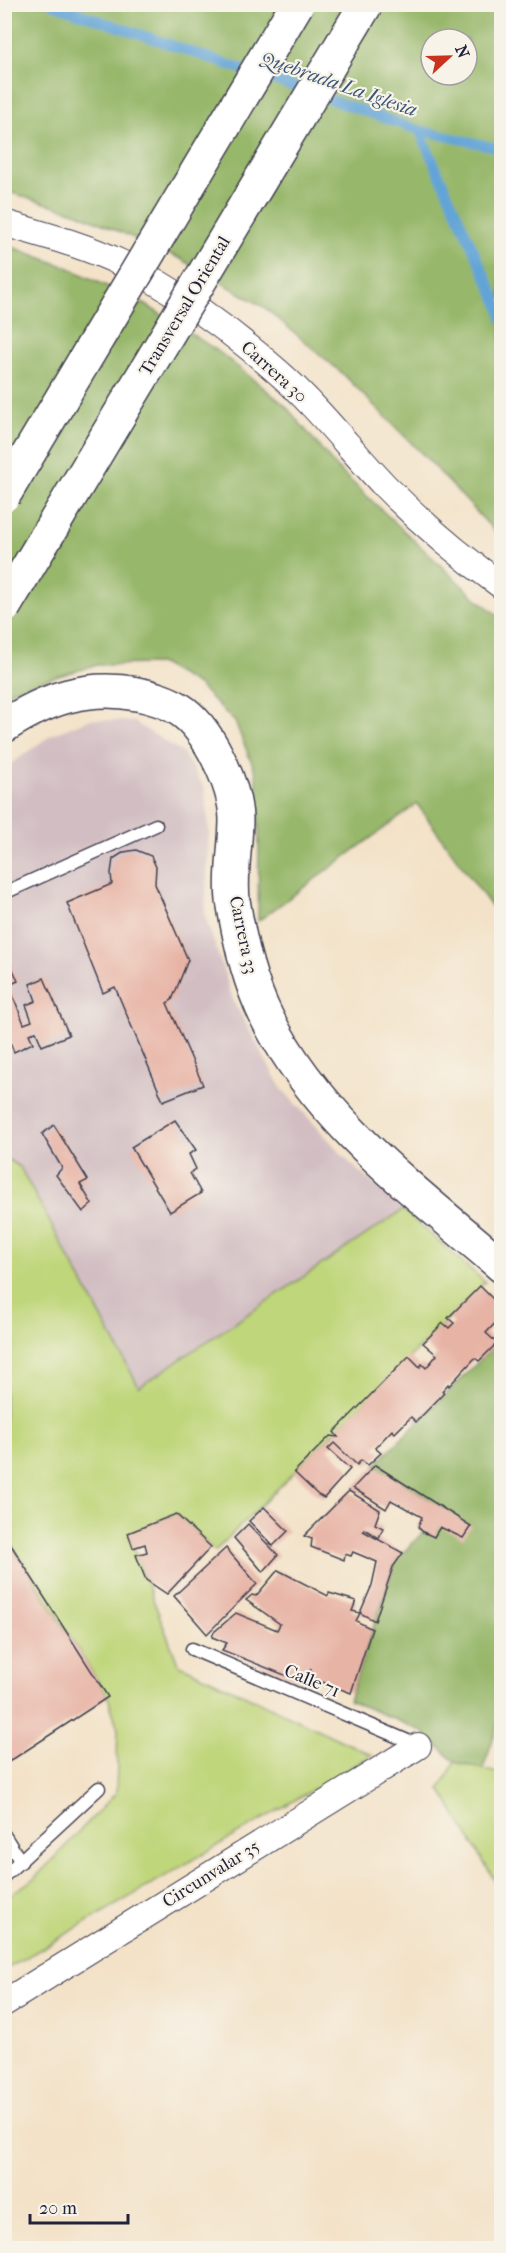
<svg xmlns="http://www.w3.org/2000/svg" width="506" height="2253" font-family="'IM FELL French Canon',serif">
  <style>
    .industrial { fill: #d2bec2 }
    .green { fill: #bfd67a; stroke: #707c5a; stroke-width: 1.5 }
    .forest { fill: #97b76a; stroke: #5c6c52; stroke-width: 1.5; fill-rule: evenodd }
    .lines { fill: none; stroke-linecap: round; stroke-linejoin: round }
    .stream { stroke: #64a4d7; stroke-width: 10 }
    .building { fill: #e7b3a5 }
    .service-casing { stroke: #413f50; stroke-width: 15 }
    .minor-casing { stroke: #413f50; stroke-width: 28 }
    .secondary-casing { stroke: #413f50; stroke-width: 36 }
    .service { stroke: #fff; stroke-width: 12 }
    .minor { stroke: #fff; stroke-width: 26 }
    .secondary { stroke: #fff; stroke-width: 33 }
    .secondary-bridge-casing { stroke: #413f50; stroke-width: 36; stroke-linecap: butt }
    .secondary-bridge { stroke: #fff; stroke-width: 33 }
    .labels { text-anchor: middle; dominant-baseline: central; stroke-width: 4.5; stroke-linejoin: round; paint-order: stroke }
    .street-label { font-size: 18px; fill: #22223b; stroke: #f7f3e8 }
    .water-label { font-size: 20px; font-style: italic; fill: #3c5679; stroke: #f7f3e8 }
  </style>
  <rect width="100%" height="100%" fill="#f7f3e8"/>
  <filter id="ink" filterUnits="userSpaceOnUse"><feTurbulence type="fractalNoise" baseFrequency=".0167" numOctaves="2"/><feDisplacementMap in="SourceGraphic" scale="12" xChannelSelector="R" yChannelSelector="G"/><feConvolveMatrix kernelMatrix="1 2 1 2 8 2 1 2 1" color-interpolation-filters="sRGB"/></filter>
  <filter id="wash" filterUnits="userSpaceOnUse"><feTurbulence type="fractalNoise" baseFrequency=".008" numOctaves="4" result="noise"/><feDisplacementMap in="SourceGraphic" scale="24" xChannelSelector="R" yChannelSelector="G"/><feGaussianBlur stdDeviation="1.35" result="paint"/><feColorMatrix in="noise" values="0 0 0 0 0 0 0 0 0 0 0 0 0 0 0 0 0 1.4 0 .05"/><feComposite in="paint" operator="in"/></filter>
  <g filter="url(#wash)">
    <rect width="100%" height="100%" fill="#f3e2c8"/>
    <polygon class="industrial" points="91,719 134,722 183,753 205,789 209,832 205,916 234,1002 281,1088 350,1163 403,1210 139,1387 20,1167 5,1157 4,769 51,735"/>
    <g class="green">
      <polygon points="4,1157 20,1167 139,1387 403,1210 485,1282 215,1551 176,1514 128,1534 178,1664 372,1755 5,1970 5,1898 35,1878 116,1793 118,1729 108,1697 5,1534"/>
      <polygon points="455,1762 501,1774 501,1891 440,1789"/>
    </g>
    <g class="forest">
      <path d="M4,5h497v533l-69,-74 -89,-90 -79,-67 -83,-48 -103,-46 -73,-22zM431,39h36v36h-36z"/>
      <polygon points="4,244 69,268 146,305 218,351 285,405 337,468 470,593 501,618 501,920 417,804 258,921 259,833 256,773 235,722 198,685 161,664 97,665 14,689 5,697"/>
      <polygon points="501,1339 502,1712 483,1769 455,1762 422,1731 349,1700 396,1560 445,1510 375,1465"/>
    </g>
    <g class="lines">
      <g class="stream">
        <polyline points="52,4 419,130 502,149"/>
        <polyline points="419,130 499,306 502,319"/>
      </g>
    </g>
    <g id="blocks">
      <g class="building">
        <polygon points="136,850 151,856 156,867 155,884 188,960 172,1000 167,1003 203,1085 163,1101 115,987 103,993 67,903 112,884 111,873 113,859 124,852"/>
        <polygon points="8,958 18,981 9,985 24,1024 32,1021 26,1005 36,1001 30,984 44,978 69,1035 42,1046 36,1032 29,1034 33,1043 14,1052 4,1027 4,960"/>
        <polygon points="175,1120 196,1150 189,1154 196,1169 190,1173 201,1193 170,1212 131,1147"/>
        <polygon points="54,1125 88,1180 80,1184 92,1204 83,1212 56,1175 62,1168 42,1134"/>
        <polygon points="480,1286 501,1307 501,1317 486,1333 497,1343 479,1361 475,1358 449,1386 448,1384 442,1391 444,1393 416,1422 411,1417 395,1433 392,1430 375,1448 381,1453 368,1465 361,1460 357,1465 334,1443 328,1449 350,1469 324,1498 318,1495 294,1472 330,1436 338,1437 334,1432 409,1356 420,1367 422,1364 426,1368 437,1355 423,1343 443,1323 449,1328 454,1323 448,1318"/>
        <polygon points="375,1465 471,1526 463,1538 440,1527 434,1537 423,1532 418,1527 422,1517 391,1500 386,1509 353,1488"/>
        <polygon points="349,1491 380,1510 375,1524 383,1528 379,1538 364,1529 363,1531 403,1553 393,1567 375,1621 360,1613 372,1585 377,1562 353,1552 351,1556 345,1554 344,1560 311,1547 312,1539 304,1536"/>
        <polygon points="264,1507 288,1531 273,1546 249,1521"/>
        <polygon points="176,1514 211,1547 167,1594 146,1580 136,1555 147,1552 145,1544 133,1548 128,1533"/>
        <polygon points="248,1524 278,1555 263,1572 234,1538"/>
        <polygon points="4,1534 108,1697 4,1765"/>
        <polygon points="226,1548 257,1584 207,1634 174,1596"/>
        <polygon points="278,1570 328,1596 329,1593 356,1601 352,1611 360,1613 356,1621 372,1629 351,1693 309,1677 311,1669 305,1683 222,1650 227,1643 212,1637 214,1632 236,1613 277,1630 280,1624 246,1600 252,1595 256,1596"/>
      </g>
    </g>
  </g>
  <g filter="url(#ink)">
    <use href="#blocks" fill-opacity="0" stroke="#413f50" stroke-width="1.5"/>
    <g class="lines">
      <defs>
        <g id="service">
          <polyline points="4,893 156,825"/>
          <polyline points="192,1649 417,1745"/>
          <polyline points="4,1835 21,1862"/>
          <polyline points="4,1876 99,1788"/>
        </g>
        <g id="minor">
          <path d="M4,223c40,12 80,22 117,40 52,25 114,71 157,109 39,34 71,76 106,113 36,37 76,71 118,101"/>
          <polyline points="4,2003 418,1746"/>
        </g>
        <path id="secondary" d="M4,726c42,-27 83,-42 133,-32 13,2 31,8 42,15 29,18 56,76 57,110 0,26 -6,55 -3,81 6,39 16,82 34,118 53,104 148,173 235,248"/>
      </defs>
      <use href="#service" class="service-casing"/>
      <use href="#minor" class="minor-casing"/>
      <use href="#secondary" class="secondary-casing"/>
      <use href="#service" class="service"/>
      <use href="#minor" class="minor"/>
      <use href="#secondary" class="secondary"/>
      <defs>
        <g id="secondary-bridge">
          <polyline points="4,495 297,4"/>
          <polyline points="4,607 366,4"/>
        </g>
      </defs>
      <use href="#secondary-bridge" class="secondary-bridge-casing"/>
      <use href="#secondary-bridge" class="secondary-bridge"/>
    </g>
  </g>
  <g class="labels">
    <g class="street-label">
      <text transform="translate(185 306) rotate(-59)">Transversal Oriental</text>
      <text transform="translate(274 372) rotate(42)">Carrera 30</text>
      <text transform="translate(243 935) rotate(78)">Carrera 33</text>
      <text transform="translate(312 1681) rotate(23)">Calle 71</text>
      <text transform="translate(211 1874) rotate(-32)">Circunvalar 35</text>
    </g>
    <g class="water-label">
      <text transform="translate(339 84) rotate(19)">Quebrada La Iglesia</text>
    </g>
  </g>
  <rect width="506" height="2253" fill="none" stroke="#f7f3e8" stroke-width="24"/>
  <g transform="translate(449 57) rotate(68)"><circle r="28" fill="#f7f3e8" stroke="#a29fa3" stroke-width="1.5"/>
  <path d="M0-4.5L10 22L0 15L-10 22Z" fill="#c8321e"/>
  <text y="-9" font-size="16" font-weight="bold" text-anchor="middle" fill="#22223b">N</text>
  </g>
  <path d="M30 2214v9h98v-9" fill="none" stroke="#22223b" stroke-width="3"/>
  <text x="39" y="2214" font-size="18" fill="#22223b" stroke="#f7f3e8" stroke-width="4.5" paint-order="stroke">20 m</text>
</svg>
